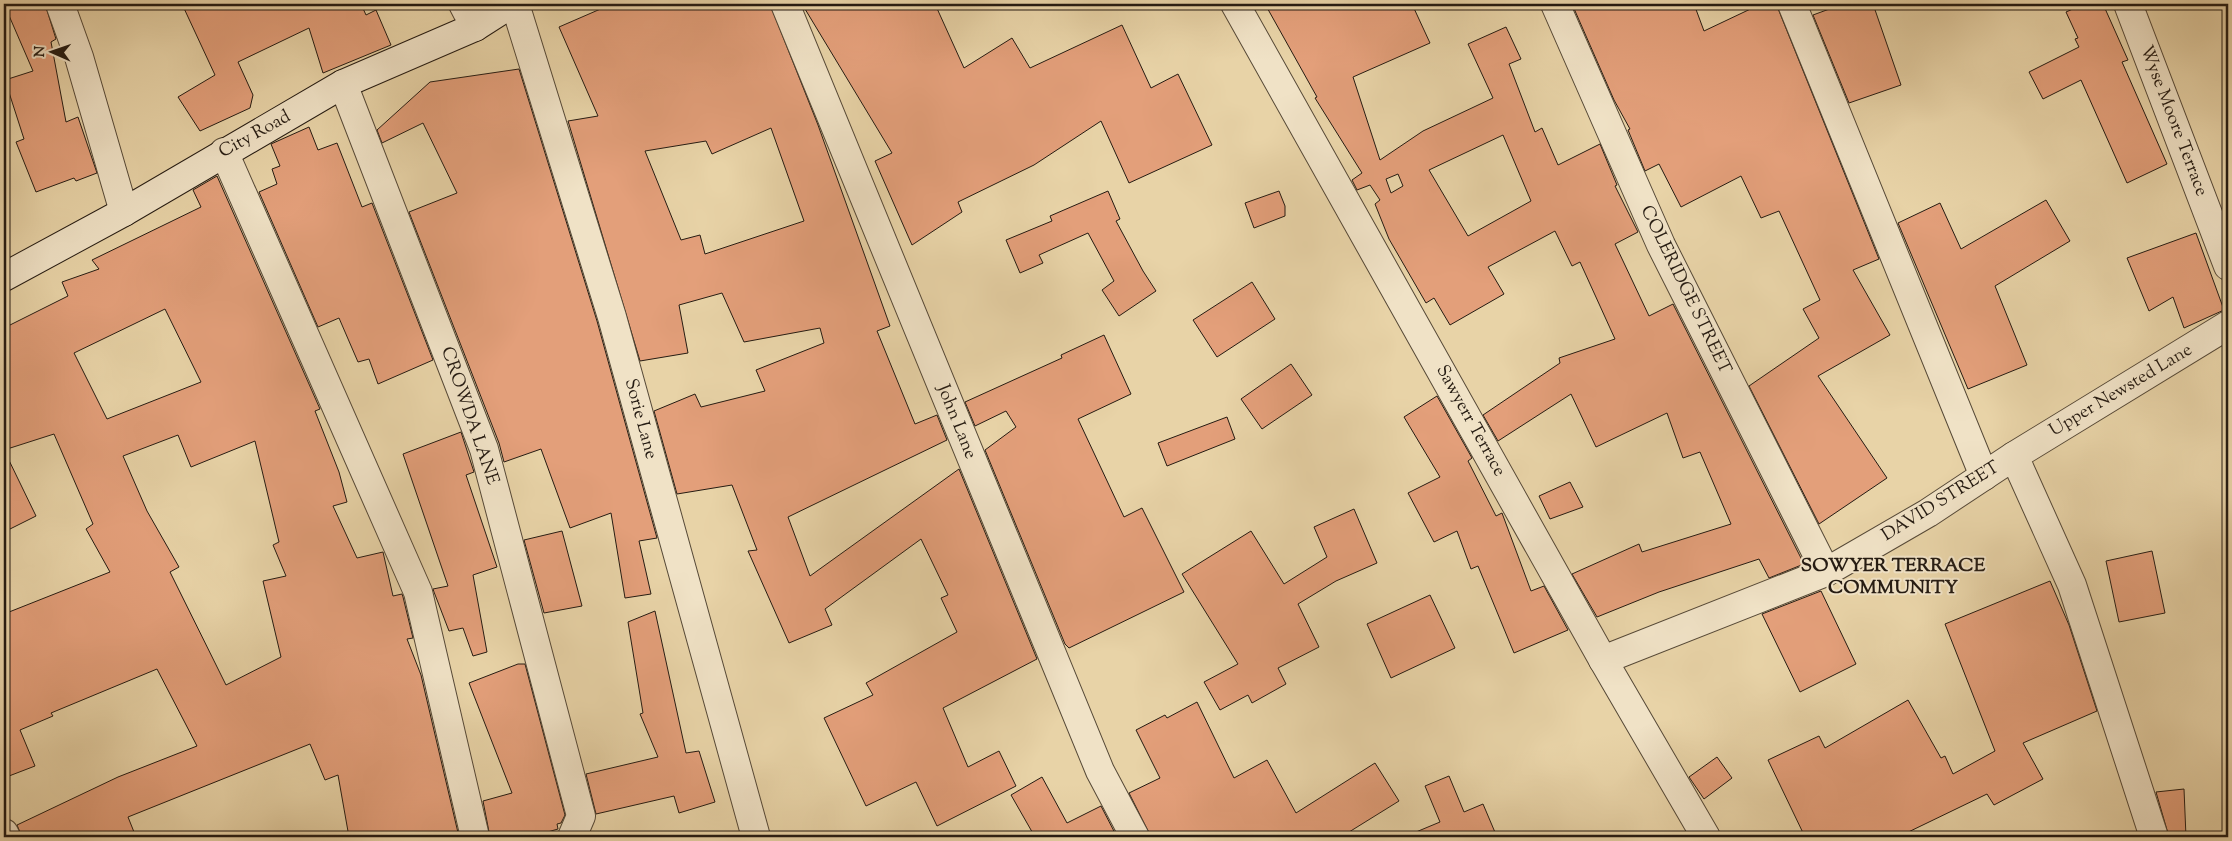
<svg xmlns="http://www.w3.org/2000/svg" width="2232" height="841" font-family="'Sorts Mill Goudy',serif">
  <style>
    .building { fill: #e39f7a; stroke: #251b12; fill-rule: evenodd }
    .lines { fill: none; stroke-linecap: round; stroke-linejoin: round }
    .minor-casing { stroke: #564937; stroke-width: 30 }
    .secondary-casing { stroke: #251b12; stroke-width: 30 }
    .minor { stroke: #f0e2c6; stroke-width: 28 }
    .secondary { stroke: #f0e2c6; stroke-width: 28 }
    .labels { text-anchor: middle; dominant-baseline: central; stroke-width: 4; stroke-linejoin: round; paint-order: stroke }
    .street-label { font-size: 18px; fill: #251b12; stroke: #f0e2c6 }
    .neighbourhood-label { font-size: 19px; font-weight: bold; fill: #251b12; stroke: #f0e2c6 }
  </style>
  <rect width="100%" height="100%" fill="#e8d3a7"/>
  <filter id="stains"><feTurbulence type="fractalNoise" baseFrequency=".004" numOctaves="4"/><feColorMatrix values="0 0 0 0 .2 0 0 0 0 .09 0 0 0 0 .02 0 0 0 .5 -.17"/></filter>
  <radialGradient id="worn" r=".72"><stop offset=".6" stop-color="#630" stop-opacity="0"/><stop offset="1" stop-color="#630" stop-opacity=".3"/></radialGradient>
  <g class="building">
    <polygon points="4,4 45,4 56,39 51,42 66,122 78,117 97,173 76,181 74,178 36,192 16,142 24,139 5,80 33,71"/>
    <polygon points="182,4 361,4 366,15 376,10 391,45 323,73 309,28 238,62 253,95 250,108 200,131 178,97 215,75"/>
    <path d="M612,4h158l48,121 72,201 -13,5 38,93 22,-9 10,25 -159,77 22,59 149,-107 78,190 -94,49 25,59 31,-16 17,35 -79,40 -21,-44 -50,24 -42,-88 49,-23 -7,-12 91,-51 -16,-34 7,-3 -27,-56 -96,70 7,16 -43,18 -41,-92 9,-1 -25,-65 -55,9 -23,-83 41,-17 6,13 64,-16 -9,-21 68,-27 -4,-15 -76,14 -22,-49 -43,12 9,48 -48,8 -72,-240 30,-5 -39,-89zM771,128l33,93 -99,33 -5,-19 -19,5 -36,-89 61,-10 6,13z"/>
    <polygon points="802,4 935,4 964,68 1012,38 1030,68 1122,25 1151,88 1178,74 1212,145 1129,183 1101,121 1034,165 958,202 962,212 912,245 875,161 892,153"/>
    <path d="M1265,4h147l18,39 -77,34 27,83 43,-29 70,-33 -25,-54 38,-17 15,32 -12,5 26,68 7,-4 16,37 42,-21 17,41 -2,1 23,46 -23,12 34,72 24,-12 131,260 -35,14 -10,-19 -100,33 -62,25 -25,-43 67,-30 3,8 89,-28 -31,-72 -17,6 -16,-45 -71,34 -25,-53 -73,47 -15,-26 77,-52 -1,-5 56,-19 -35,-77 -8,4 -17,-35 -67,36 16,27 -54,31 -16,-27 -8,5 -37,-64 -14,-35 5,-4 -10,-15 -13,5 -5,-10 10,-7 -47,-75 2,-1zM1503,135l28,66 -63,35 -39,-66zM1398,174l5,12 -12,7 -5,-14z"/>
    <polygon points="1572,4 1694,4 1704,31 1761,4 1776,4 1777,6 1879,259 1853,270 1890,335 1818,376 1887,478 1819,524 1749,386 1819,338 1803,309 1820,300 1779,211 1761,218 1741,176 1681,207 1659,164 1645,171 1628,130 1630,129 1614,100"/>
    <polygon points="1843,4 1873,4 1901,85 1849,103 1813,15"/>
    <polygon points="2084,4 2103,4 2128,60 2122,62 2167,164 2127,183 2081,80 2043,99 2029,72 2079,47 2075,39 2078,38 2066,12"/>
    <polygon points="519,69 597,321 657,538 639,541 651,594 625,598 611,513 570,528 541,449 504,462 499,443 409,212 457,193 423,123 382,143 377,130 430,82"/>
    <polygon points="309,127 318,150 337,143 362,207 372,203 433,360 378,384 369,359 358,362 339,318 318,327 259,192 277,184 272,169 280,166 271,144"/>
    <path d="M217,176l103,233 -5,2 24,61 8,30 -14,4 24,52 26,-6 10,44 9,-2 1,3 10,41 -6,1 14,36 38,162h-110l-11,-62 -13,5 -15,-36 -182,73 8,20h-114l-5,-12 101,-48 79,-31 -40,-77 -106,44 2,3 -33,14 15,36 -26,10 -5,-13v-149l106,-42 -24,-43 7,-5 -39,-90 -50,16 32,66 -32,16v-204l64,-32 -6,-14 37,-13 -7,-9 109,-53 -8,-17zM165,309l36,73 -94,37 -33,-66zM178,435l13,32 64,-26 24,101 -6,3 13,31 -23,5 18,76 -55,28 -56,-113 9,-5 -32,-56 -24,-55z"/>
    <polygon points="1108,191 1120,219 1116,221 1143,271 1156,291 1119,316 1102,290 1114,281 1088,233 1039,255 1043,263 1020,273 1006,240 1052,221 1050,216"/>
    <polygon points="1279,191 1285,206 1285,216 1254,228 1245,203"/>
    <polygon points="2046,200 2070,241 1995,286 2027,365 1968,389 1898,223 1940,203 1961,249"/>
    <polygon points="2196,233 2224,310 2184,328 2173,297 2149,311 2127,258"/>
    <polygon points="1252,282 1275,319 1217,357 1193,320"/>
    <polygon points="1104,335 1131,394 1078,419 1124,517 1142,508 1184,592 1069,648 1065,644 985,450 1016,427 1006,411 975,426 965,402 1062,358 1061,355"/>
    <polygon points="1291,364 1312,395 1262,429 1241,399"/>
    <polygon points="1437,396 1472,458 1468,461 1496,516 1502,513 1531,591 1544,586 1568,630 1514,653 1478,566 1471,569 1457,531 1434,542 1408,493 1440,477 1404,417"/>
    <polygon points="1227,417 1235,439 1167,466 1158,443"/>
    <polygon points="461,432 474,472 466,475 497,567 473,575 487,652 473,656 463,628 449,631 434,592 433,589 448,586 403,454"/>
    <polygon points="1570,482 1583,507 1550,519 1539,496"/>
    <polygon points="1354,509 1377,563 1336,581 1298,604 1319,647 1278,668 1286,684 1252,703 1248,695 1220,710 1204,682 1238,664 1182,574 1251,531 1284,584 1327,557 1314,527"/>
    <polygon points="562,531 582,606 544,613 524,540"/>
    <polygon points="2152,551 2165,613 2119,622 2106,561"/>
    <polygon points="2050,581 2069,625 2097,711 2023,743 2043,779 1994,805 1987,794 1898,837 1805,837 1768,760 1819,736 1825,748 1908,700 1941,758 1945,756 1953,774 1995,751 1945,624"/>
    <polygon points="1821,591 1856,664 1800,692 1762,614"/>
    <polygon points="1430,595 1455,648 1391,678 1367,624"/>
    <polygon points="655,611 686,753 699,751 715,802 679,813 674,796 596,814 586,774 658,757 640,714 643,713 628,622"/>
    <polygon points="518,664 525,664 565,815 561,823 557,824 558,829 530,837 490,837 483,801 512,793 469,683"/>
    <polygon points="1197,702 1234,778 1267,760 1296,813 1375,763 1399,801 1341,837 1151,837 1129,793 1160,778 1136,730 1165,715 1167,718"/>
    <polygon points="1717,757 1732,778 1704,799 1689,777"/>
    <polygon points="1449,776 1464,812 1483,804 1497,837 1404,837 1440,822 1425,786"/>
    <polygon points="1042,777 1067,823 1101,806 1117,837 1035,837 1011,795"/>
    <polygon points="2184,789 2186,837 2169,837 2156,792"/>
  </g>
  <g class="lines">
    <defs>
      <g id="minor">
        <polyline points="60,4 79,57 124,212"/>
        <polyline points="463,4 475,27"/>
        <polyline points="515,4 612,317 756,837"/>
        <polyline points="785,4 1100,771 1135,837"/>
        <polyline points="1235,4 1603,660 1706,837"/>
        <polyline points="1555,4 1661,245 1826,572"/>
        <polyline points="1792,4 1984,476"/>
        <polyline points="2128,4 2228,266"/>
        <polyline points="343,84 484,449 581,816 572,837"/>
        <polyline points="224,152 418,592 475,837"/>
        <polyline points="2014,456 2228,325"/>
        <polyline points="1603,660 1826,572 1928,513 2014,456 2072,585 2154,837"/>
        <polyline points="4,833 6,837"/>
      </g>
      <polyline id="secondary" points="4,277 124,212 343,84 475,27 511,4"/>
    </defs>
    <use href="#minor" class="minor-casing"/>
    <use href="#secondary" class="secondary-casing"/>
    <use href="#minor" class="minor"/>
    <use href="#secondary" class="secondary"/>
  </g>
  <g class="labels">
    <g class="street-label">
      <text transform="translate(2173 121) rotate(69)">Wyse Moore Terrace</text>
      <text transform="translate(255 135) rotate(-29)">City Road</text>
      <text transform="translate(1685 290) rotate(64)">COLERIDGE STREET</text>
      <text transform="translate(2121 391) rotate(-31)">Upper Newsted Lane</text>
      <text transform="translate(469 416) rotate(71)">CROWDA LANE</text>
      <text transform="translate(640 419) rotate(75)">Sorie Lane</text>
      <text transform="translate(1470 421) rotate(61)">Sawyerr Terrace</text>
      <text transform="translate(956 422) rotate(68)">John Lane</text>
      <text transform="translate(1941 502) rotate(-32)">DAVID STREET</text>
    </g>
    <g class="neighbourhood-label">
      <text x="1893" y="566">SOWYER TERRACE<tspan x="1893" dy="22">COMMUNITY</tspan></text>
    </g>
  </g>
  <rect width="2232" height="841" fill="none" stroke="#e8d3a7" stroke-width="20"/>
  <rect x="5" y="5" width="2222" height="831" fill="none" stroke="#251b12" stroke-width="2.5"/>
  <rect x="10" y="10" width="2212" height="821" fill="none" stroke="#251b12"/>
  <g transform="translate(52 52) rotate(272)" stroke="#f0e2c6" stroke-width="4" paint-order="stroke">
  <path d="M0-4L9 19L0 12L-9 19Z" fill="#251b12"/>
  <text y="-8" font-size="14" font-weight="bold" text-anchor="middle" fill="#251b12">N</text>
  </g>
  <rect width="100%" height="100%" filter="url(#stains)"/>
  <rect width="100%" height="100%" fill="url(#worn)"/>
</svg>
